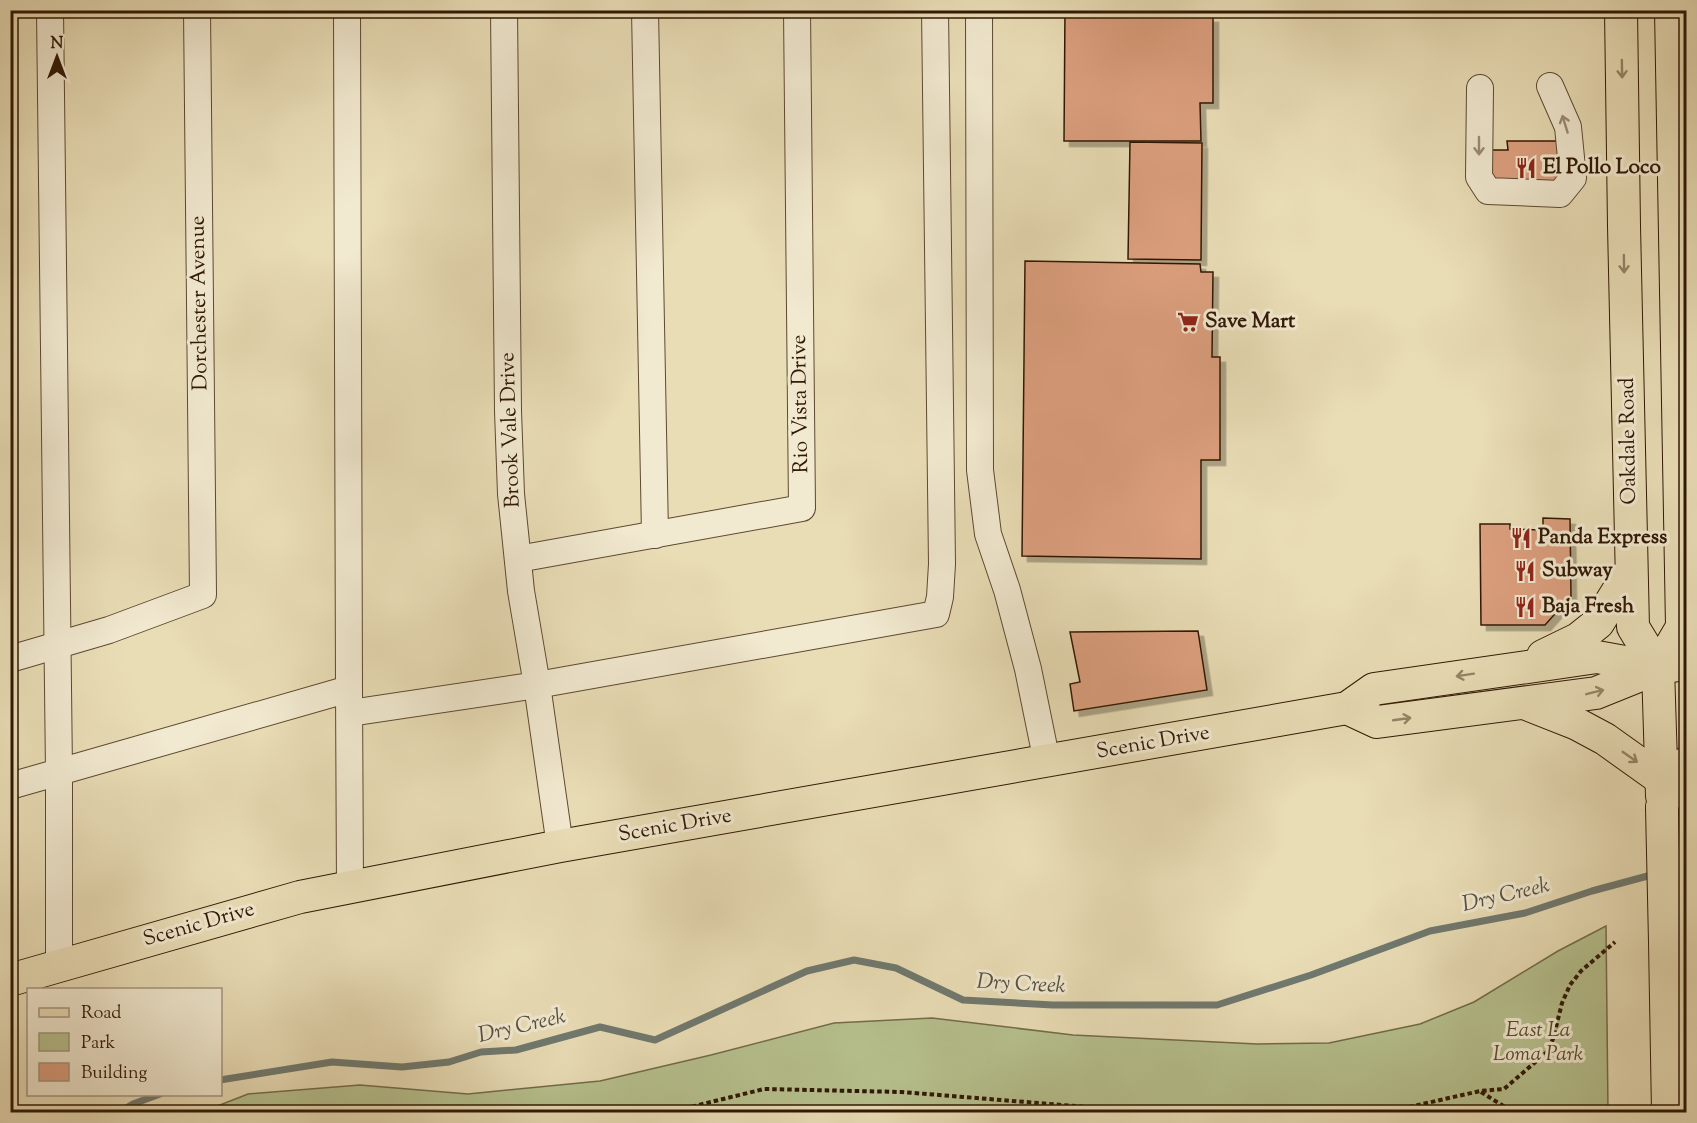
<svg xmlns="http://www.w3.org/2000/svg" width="1697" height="1123" font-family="'Sorts Mill Goudy',serif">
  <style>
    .green { fill: #b6c18e; stroke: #736c49; stroke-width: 1.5 }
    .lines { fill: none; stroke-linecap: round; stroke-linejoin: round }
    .stream { stroke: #70796f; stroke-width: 7 }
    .building { fill: #dc9f7e; stroke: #301804; stroke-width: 1.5; filter: url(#shadow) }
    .minor-casing { stroke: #5e4930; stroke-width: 28 }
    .major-casing { stroke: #301804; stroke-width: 34 }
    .path { stroke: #301804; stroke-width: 4; stroke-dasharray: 4.5 3; stroke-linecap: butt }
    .minor { stroke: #f1e9d0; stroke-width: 26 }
    .major { stroke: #e9ddb6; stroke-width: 32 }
    .major-bridge-casing { stroke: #301804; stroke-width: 34; stroke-linecap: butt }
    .major-bridge { stroke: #e9ddb6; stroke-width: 32 }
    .oneway { stroke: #968466 }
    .oneway2 { stroke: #9a8b74 }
    .labels { text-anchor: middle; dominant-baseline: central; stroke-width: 6; stroke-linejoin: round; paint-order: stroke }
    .poi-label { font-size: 21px; font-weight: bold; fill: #301804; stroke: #f1e9d0; text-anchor: start }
    .street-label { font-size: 21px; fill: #301804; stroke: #f1e9d0 }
    .park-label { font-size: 21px; font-style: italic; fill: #584b2d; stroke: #f1e9d0 }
    .water-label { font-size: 22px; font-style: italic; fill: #555143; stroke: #f1e9d0 }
  </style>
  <defs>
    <filter id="shadow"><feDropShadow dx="5.5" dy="5.5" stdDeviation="0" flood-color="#0004"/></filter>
  </defs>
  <rect width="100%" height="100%" fill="#e9ddb6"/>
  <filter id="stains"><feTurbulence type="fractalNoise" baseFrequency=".00333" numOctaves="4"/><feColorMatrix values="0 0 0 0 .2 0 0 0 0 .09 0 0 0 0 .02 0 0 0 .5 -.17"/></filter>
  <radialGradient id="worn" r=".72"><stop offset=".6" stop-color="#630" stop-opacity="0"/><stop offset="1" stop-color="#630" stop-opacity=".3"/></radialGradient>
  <polygon class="green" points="1606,926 1608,1112 202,1112 248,1094 360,1085 468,1094 600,1081 711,1055 834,1023 932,1018 1073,1035 1257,1044 1329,1043 1420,1024 1474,1002 1558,951"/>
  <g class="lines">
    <g class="stream">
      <polyline points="1672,870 1686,866"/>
      <polyline points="220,1080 332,1062 402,1067 449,1062 481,1052 516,1050 600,1027 655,1040 807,971 854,960 896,968 963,1000 1053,1005 1217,1005 1311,975 1430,931 1525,913 1592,891 1655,874"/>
      <polyline points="120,1112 133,1104 160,1094"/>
    </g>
  </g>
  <g class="building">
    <polygon points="1065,10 1204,10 1203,17 1213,17 1213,103 1200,103 1201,141 1064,141"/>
    <polygon points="1507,141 1562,141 1561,186 1491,185 1490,150 1508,150"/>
    <polygon points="1130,142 1202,143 1201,260 1128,259"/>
    <polygon points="1025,261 1200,264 1201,272 1213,272 1212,357 1220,357 1220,460 1201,460 1201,559 1022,556"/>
    <polygon points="1543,518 1570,519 1571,596 1545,625 1481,625 1480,524 1510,524 1510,529 1543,530"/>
    <polygon points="1198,631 1207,690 1074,711 1070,684 1080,682 1070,632"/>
  </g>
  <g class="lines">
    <defs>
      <g id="minor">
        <polyline points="347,10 349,689"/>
        <polyline points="504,10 508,411 511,494 521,591 537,685 560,846"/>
        <polyline points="645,10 655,535"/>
        <polyline points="979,10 980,470 988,534 1007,590 1028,669 1047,762"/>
        <polyline points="1480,88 1479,177 1488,191 1560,194 1573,178 1568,127 1550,86"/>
        <polyline points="518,559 802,508 797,10"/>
        <polyline points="10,659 109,630 203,595 197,10"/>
        <polyline points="350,713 537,685 936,614 940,597 942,564 935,10"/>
        <polyline points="10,786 59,772 50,10"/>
        <polyline points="59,965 59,772 349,689 350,887"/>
      </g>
      <g id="major">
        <polyline points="1621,10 1624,226 1633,627 1658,668"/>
        <polyline points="1543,656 1578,639 1598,623 1631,570"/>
        <polyline points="1658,668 1682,627 1671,10"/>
        <polyline points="1658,668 1662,796"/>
        <polyline points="1524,703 1577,724 1605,739 1661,779"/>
        <polyline points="1347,708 1377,722 1596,693 1658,668 1686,664"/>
        <polyline points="1662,807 1686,763"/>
        <polyline points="1665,942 1668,1112"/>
        <polyline points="10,980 300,897 560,846 1347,708 1374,689 1597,657 1658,668"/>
      </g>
    </defs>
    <use href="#minor" class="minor-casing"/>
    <use href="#major" class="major-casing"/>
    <g class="path">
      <polyline points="1481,1092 1513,1112"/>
      <polyline points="670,1112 764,1089 902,1092 1149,1112"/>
      <polyline points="1387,1112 1480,1091 1504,1089 1547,1052 1553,1039 1562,1003 1570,985 1581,971 1615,942"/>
    </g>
    <use href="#minor" class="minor"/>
    <use href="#major" class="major"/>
    <defs>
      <polyline id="major-bridge" points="1662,808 1665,942"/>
    </defs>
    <use href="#major-bridge" class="major-bridge-casing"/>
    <use href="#major-bridge" class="major-bridge"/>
  </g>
  <defs><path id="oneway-shaft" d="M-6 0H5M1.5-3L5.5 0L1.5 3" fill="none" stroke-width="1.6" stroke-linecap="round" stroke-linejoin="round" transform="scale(1.5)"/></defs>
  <g class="oneway">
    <use href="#oneway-shaft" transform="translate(1622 69) rotate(89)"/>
    <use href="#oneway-shaft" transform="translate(1624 264) rotate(89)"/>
    <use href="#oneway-shaft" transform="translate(1465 675) rotate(171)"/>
    <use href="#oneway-shaft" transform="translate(1595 692) rotate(-14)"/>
    <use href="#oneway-shaft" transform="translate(1402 719) rotate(-8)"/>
    <use href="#oneway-shaft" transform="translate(1630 757) rotate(35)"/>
  </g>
  <g class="oneway2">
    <use href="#oneway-shaft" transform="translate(1565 124) rotate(-107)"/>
    <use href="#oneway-shaft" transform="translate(1479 146) rotate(90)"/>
  </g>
  <defs>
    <symbol id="restaurant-bare" viewBox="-9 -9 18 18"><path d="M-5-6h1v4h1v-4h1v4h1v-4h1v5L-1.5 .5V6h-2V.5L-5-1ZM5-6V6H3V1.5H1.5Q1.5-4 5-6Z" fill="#8f2418" stroke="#f1e9d0" stroke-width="2.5" paint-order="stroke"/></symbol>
    <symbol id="supermarket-bare" viewBox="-9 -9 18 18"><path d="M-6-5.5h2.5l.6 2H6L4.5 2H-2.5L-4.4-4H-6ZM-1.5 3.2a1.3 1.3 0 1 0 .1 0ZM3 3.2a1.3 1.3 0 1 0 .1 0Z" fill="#8f2418" stroke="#f1e9d0" stroke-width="2.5" paint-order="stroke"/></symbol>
  </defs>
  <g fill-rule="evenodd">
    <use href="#restaurant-bare" x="1511" y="153" width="30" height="30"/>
    <use href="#supermarket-bare" x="1173" y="307" width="30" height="30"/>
    <use href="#restaurant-bare" x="1506" y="523" width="30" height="30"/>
    <use href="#restaurant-bare" x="1510" y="556" width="30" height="30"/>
    <use href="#restaurant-bare" x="1510" y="592" width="30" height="30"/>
  </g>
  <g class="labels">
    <g class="poi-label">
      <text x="1543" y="168">El Pollo Loco</text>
      <text x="1205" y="322">Save Mart</text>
      <text x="1538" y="538">Panda Express</text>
      <text x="1542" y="571">Subway</text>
      <text x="1542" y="607">Baja Fresh</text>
    </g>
    <g class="street-label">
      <text transform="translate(200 303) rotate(-91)">Dorchester Avenue</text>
      <text transform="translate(801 404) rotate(-91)">Rio Vista Drive</text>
      <text transform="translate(511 430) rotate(-92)">Brook Vale Drive</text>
      <text transform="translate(1629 441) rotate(-91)">Oakdale Road</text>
      <text transform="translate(1153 743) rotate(-10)">Scenic Drive</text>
      <text transform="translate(675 826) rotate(-10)">Scenic Drive</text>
      <text transform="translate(199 925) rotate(-16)">Scenic Drive</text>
    </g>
    <g class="park-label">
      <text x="1538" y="1031">East La<tspan x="1538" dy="24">Loma Park</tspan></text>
    </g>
    <g class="water-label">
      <text transform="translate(1506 896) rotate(-13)">Dry Creek</text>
      <text transform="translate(1021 985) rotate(3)">Dry Creek</text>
      <text transform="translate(522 1027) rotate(-13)">Dry Creek</text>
    </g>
  </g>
  <rect width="1697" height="1123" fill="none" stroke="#e9ddb6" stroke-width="36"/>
  <rect x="12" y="12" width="1673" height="1099" fill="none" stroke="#301804" stroke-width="3"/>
  <rect x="18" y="18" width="1661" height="1087" fill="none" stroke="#301804" stroke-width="1.5"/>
  <rect x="27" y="988" width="195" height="108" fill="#f1e9d0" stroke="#a4957e" stroke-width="1.5"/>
  <rect x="39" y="1008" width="30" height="9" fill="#e9ddb6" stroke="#a4957e" stroke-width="1.5"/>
  <text x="81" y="1018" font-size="18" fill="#301804">Road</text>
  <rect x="39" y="1033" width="30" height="18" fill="#b6c18e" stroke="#a4957e" stroke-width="1.5"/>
  <text x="81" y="1048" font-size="18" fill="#301804">Park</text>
  <rect x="39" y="1063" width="30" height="18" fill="#dc9f7e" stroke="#a4957e" stroke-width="1.5"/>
  <text x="81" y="1078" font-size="18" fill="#301804">Building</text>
  <g transform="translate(57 57)" stroke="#f1e9d0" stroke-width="4.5" paint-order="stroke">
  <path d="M0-4.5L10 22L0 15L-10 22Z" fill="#301804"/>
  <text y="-9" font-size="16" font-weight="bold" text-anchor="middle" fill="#301804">N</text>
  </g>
  <rect width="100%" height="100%" filter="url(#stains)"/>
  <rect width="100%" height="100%" fill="url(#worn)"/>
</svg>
